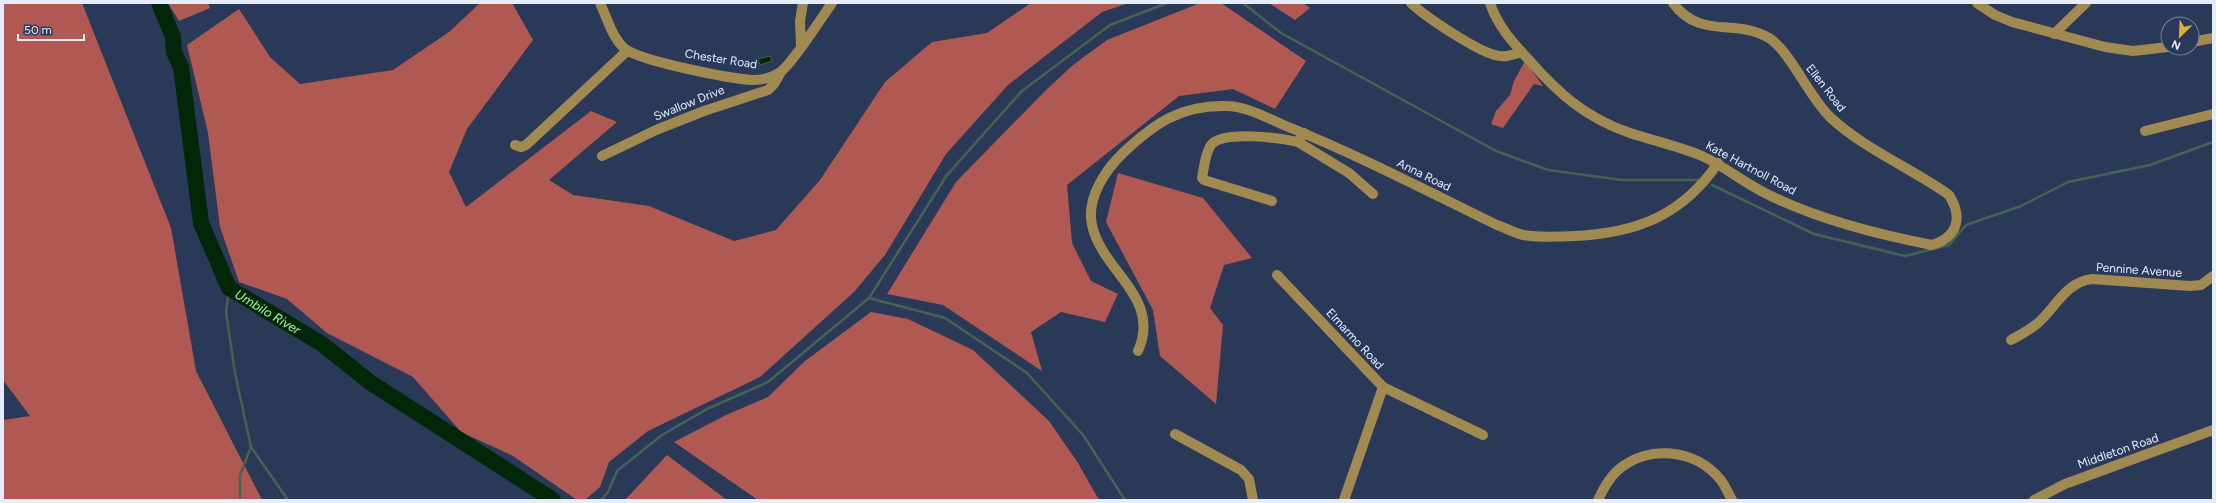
<svg xmlns="http://www.w3.org/2000/svg" width="2216" height="503" font-family="Figtree,sans-serif">
  <style>
    .forest { fill: #b05852 }
    .water { fill: #022708; stroke: #466252 }
    .lines { fill: none; stroke-linecap: round; stroke-linejoin: round }
    .stream { stroke: #466252; stroke-width: 2.5 }
    .river { stroke: #022708; stroke-width: 16 }
    .minor { stroke: #a18952; stroke-width: 10 }
    .labels { text-anchor: middle; dominant-baseline: central; stroke-width: 4; stroke-linejoin: round; paint-order: stroke }
    .street-label { font-size: 12px; fill: #e5edfd; stroke: #2b3959 }
    .water-label { font-size: 13px; font-style: italic; fill: #9ffba6; stroke: #2b3959 }
  </style>
  <rect width="100%" height="100%" fill="#2b3959"/>
  <g class="forest">
    <polygon points="3,3 82,3 171,228 196,371 262,500 3,500 3,420 30,416 3,380"/>
    <polygon points="168,3 208,3 210,8 179,21"/>
    <polygon points="480,3 512,3 533,40 467,129 449,172 466,207 591,111 617,122 549,180 573,195 649,206 734,241 776,230 820,180 885,82 932,42 987,33 1031,3 1129,3 1102,12 1008,85 946,154 885,255 854,292 760,377 648,431 609,462 600,487 585,500 577,500 513,456 461,432 413,377 327,333 287,299 239,282 220,227 208,133 187,45 239,9 270,57 300,84 393,70 449,32"/>
    <polygon points="1200,3 1221,3 1306,61 1275,109 1233,89 1179,96 1067,185 1072,243 1091,281 1118,294 1105,322 1061,312 1031,332 1042,371 943,305 887,294 956,182 1045,91 1073,65 1107,40"/>
    <polygon points="1269,3 1303,3 1310,8 1295,20"/>
    <polygon points="1525,61 1543,86 1534,84 1503,128 1491,124 1496,111 1510,95 1514,81"/>
    <polygon points="1118,173 1203,198 1252,258 1224,265 1210,308 1223,325 1216,404 1160,356 1153,310 1106,222"/>
    <polygon points="871,312 908,319 973,350 1049,421 1078,463 1099,500 758,500 674,442 726,415 768,397 805,361"/>
    <polygon points="667,455 727,500 625,500"/>
  </g>
  <polygon class="water" points="770,56 772,61 760,65 758,59"/>
  <g class="lines">
    <g class="stream">
      <polyline points="1243,3 1281,33 1496,151 1548,170 1622,180 1700,180"/>
      <polyline points="1712,185 1814,234 1905,256 1949,245 1966,225 2021,206 2068,182 2150,165 2213,142"/>
      <polyline points="229,288 226,312 235,373 251,447 240,475 240,500"/>
      <polyline points="869,298 945,318 1027,373 1083,435 1125,500"/>
      <polyline points="251,447 288,500"/>
      <polyline points="601,500 608,492 617,471 662,435 707,409 768,382 869,298 947,175 1022,91 1110,25 1167,3"/>
    </g>
    <path class="river" id="s1" d="M159,3l14,34 1,15 7,15 20,156 28,65 93,56 49,39 182,117"/>
    <g class="minor">
      <path d="M600,3c7,15 12,34 24,45 14,13 108,31 129,32 9,0 18,-2 26,-7 12,-7 43,-56 53,-70"/>
      <path d="M1411,3c13,13 66,48 84,52 9,3 17,0 27,-3"/>
      <path d="M1490,3c7,22 23,40 39,57 30,34 57,58 101,73 24,8 49,13 72,23 22,10 41,26 63,37 51,26 110,41 167,52 26,-8 31,-28 17,-50 -38,-27 -85,-46 -119,-78 -21,-20 -40,-66 -61,-79 -33,-20 -69,2 -96,-35"/>
      <polyline points="1977,3 1995,15 2012,22 2105,47 2133,51 2168,47"/>
      <polyline points="2054,34 2086,3"/>
      <polyline points="2192,42 2213,38"/>
      <polyline points="801,45 800,21 803,3"/>
      <polyline points="2145,131 2213,114"/>
      <polyline points="1298,142 1349,173 1373,194"/>
      <polyline points="515,145 521,147 526,145 627,51"/>
      <polyline points="602,156 656,130 704,111 768,90 774,84 781,72"/>
      <path d="M1272,201l-68,-21 -2,-2c2,-10 3,-25 9,-33 11,-15 70,-7 87,-3l6,-9"/>
      <polyline points="1277,275 1383,387 1344,500"/>
      <path d="M2011,340c9,-5 19,-10 27,-17 18,-16 28,-41 54,-44l98,7 11,-1 12,-9"/>
      <path d="M1138,351c24,-54 -36,-79 -46,-126 -6,-27 14,-56 32,-73 31,-29 57,-47 102,-46 20,0 41,12 60,20 72,29 141,65 211,99 9,3 17,8 26,10 17,3 35,2 52,1 61,-3 107,-20 143,-73"/>
      <polyline points="1383,387 1483,435"/>
      <polyline points="1175,434 1241,470 1249,479 1253,500"/>
      <path d="M1598,500c5,-11 11,-22 20,-30 30,-26 77,-21 102,9 5,6 8,14 12,21"/>
      <polyline points="2034,500 2065,484 2213,430"/>
    </g>
  </g>
  <g class="labels">
    <g class="street-label">
      <text transform="translate(721 59) rotate(9)">Chester Road</text>
      <text transform="translate(1826 88) rotate(52)">Ellen Road</text>
      <text transform="translate(689 103) rotate(-22)">Swallow Drive</text>
      <text transform="translate(1751 168) rotate(28)">Kate Hartnoll Road</text>
      <text transform="translate(1424 175) rotate(26)">Anna Road</text>
      <text transform="translate(2139 270) rotate(4)">Pennine Avenue</text>
      <text transform="translate(1355 339) rotate(47)">Elmarmo Road</text>
      <text transform="translate(2118 451) rotate(-19)">Middleton Road</text>
    </g>
    <g class="water-label">
      <text stroke="none"><textPath href="#s1" startOffset="342">Umbilo River</textPath></text>
    </g>
  </g>
  <rect width="2216" height="503" fill="none" stroke="#e5edfd" stroke-width="8"/>
  <g transform="translate(2180 36) rotate(204)"><circle r="19" fill="#2b3959" stroke="#75819b"/>
  <path d="M0-3L7 15L0 10L-7 15Z" fill="#e0b034"/>
  <text y="-6" font-size="11" font-weight="bold" text-anchor="middle" fill="#e5edfd">N</text>
  </g>
  <path d="M18 34v6h66v-6" fill="none" stroke="#e5edfd" stroke-width="2"/>
  <text x="24" y="34" font-size="12" fill="#e5edfd" stroke="#2b3959" stroke-width="3" paint-order="stroke">50 m</text>
</svg>
